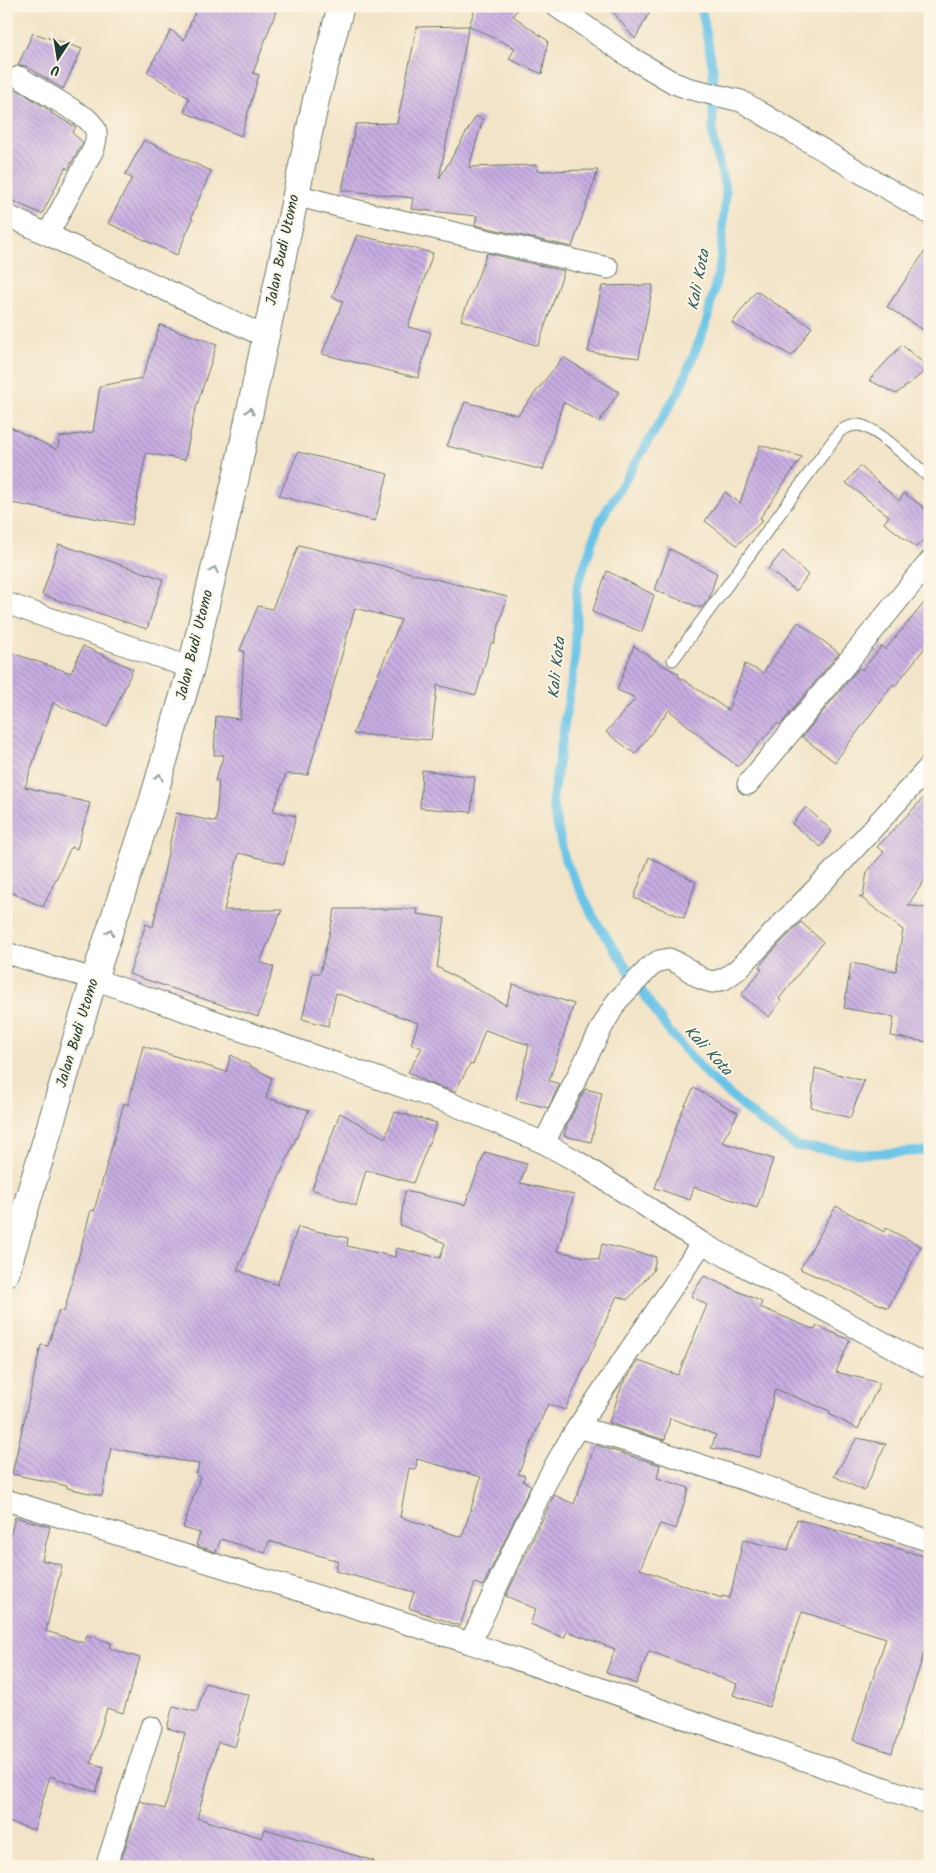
<svg xmlns="http://www.w3.org/2000/svg" width="936" height="1873" font-family="Kalam,sans-serif">
  <style>
    .lines { fill: none; stroke-linecap: round; stroke-linejoin: round }
    .stream { stroke: #6ac4e8; stroke-width: 9 }
    .building { fill: url(#building-back-hatch); fill-rule: evenodd }
    .service-casing { stroke: #697768; stroke-width: 13 }
    .minor-casing { stroke: #697768; stroke-width: 23 }
    .tertiary-casing { stroke: #697768; stroke-width: 28 }
    .service { stroke: #fff; stroke-width: 11 }
    .minor { stroke: #fff; stroke-width: 21 }
    .tertiary { stroke: #fff; stroke-width: 26 }
    .oneway { stroke: #8f9e9a }
    .labels { text-anchor: middle; dominant-baseline: central; stroke-width: 4; stroke-linejoin: round; paint-order: stroke }
    .street-label { font-size: 15px; fill: #1f3d34; stroke: #fcf5e5 }
    .water-label { font-size: 16px; font-style: italic; fill: #325f61; stroke: #fcf5e5 }
  </style>
  <defs>
    <pattern id="building-back-hatch" width="6" height="6" patternUnits="userSpaceOnUse" patternTransform="scale(1.25)"><rect width="6" height="6" fill="#c8aee3"/><path d="M-1 5l2 2M0 0l6 6M5-1l2 2" fill="none" stroke="#a28fb9"/></pattern>
  </defs>
  <rect width="100%" height="100%" fill="#fcf5e5"/>
  <filter id="ink" filterUnits="userSpaceOnUse"><feTurbulence type="fractalNoise" baseFrequency=".02" numOctaves="2"/><feDisplacementMap in="SourceGraphic" scale="10" xChannelSelector="R" yChannelSelector="G"/><feConvolveMatrix kernelMatrix="1 2 1 2 8 2 1 2 1" color-interpolation-filters="sRGB"/></filter>
  <filter id="wash" filterUnits="userSpaceOnUse"><feTurbulence type="fractalNoise" baseFrequency=".0096" numOctaves="4" result="noise"/><feDisplacementMap in="SourceGraphic" scale="20" xChannelSelector="R" yChannelSelector="G"/><feGaussianBlur stdDeviation="1.12" result="paint"/><feColorMatrix in="noise" values="0 0 0 0 0 0 0 0 0 0 0 0 0 0 0 0 0 1.4 0 .05"/><feComposite in="paint" operator="in"/></filter>
  <g filter="url(#wash)">
    <rect width="100%" height="100%" fill="#f2e4c8"/>
    <g class="lines">
      <polyline class="stream" points="701,6 713,69 713,139 726,191 720,264 706,324 680,389 600,521 577,587 575,659 552,802 565,860 594,918 667,1029 708,1076 755,1117 796,1146 863,1154 930,1151"/>
    </g>
    <g id="blocks">
      <g class="building">
        <polygon points="197,6 278,6 253,73 259,75 241,136 184,112 189,98 147,72 171,30 184,40"/>
        <polygon points="476,6 519,6 513,16 548,41 542,74 509,59 515,48 469,26"/>
        <polygon points="608,6 653,6 635,39"/>
        <polygon points="469,26 439,179 476,116 483,119 469,167 538,165 537,171 598,170 572,247 475,225 477,216 411,209 413,198 342,190 356,124 397,123 417,27"/>
        <polygon points="33,33 82,49 63,89 26,66 18,65"/>
        <polygon points="9,84 52,112 51,113 76,127 72,133 83,142 68,169 65,168 42,214 6,198 6,91"/>
        <polygon points="144,140 211,171 191,218 193,219 177,255 108,223 132,178 125,175"/>
        <polygon points="357,235 433,253 408,327 431,332 418,378 322,354 343,301 332,297"/>
        <polygon points="930,244 930,334 887,307"/>
        <polygon points="487,253 564,271 538,346 461,320"/>
        <polygon points="653,285 639,358 588,352 602,286"/>
        <polygon points="756,291 812,327 792,356 732,323"/>
        <polygon points="160,325 217,344 194,414 185,460 146,453 132,525 6,502 6,425 57,450 60,437 93,432 100,386 142,378"/>
        <polygon points="902,345 929,368 896,394 869,380"/>
        <polygon points="563,357 619,392 599,422 563,402 543,470 447,446 465,402 518,415"/>
        <polygon points="760,445 802,457 760,518 763,520 737,545 705,521 725,492 740,503"/>
        <polygon points="298,452 388,474 375,521 279,496"/>
        <polygon points="860,466 899,501 904,493 930,512 930,534 916,547 884,523 889,516 846,483"/>
        <polygon points="59,544 163,579 147,629 42,595"/>
        <polygon points="299,545 507,597 494,643 491,643 476,695 437,685 431,740 353,734 401,620 355,608 308,775 286,774 273,811 296,816 284,864 239,853 224,910 282,910 260,962 274,967 258,1017 129,974 146,924 153,927 176,813 216,822 219,781 215,780 224,755 214,755 216,716 240,719 244,651 240,650 258,606 272,609"/>
        <polygon points="670,549 717,573 709,599 701,608 655,590"/>
        <polygon points="783,551 808,575 796,591 768,569"/>
        <polygon points="607,571 654,595 642,632 592,612"/>
        <polygon points="930,596 930,641 895,686 893,684 835,762 802,737 859,668 862,670 882,646 885,650"/>
        <polygon points="798,622 839,653 780,725 777,723 738,767 669,710 635,754 606,732 636,698 617,690 634,646 661,664 679,674 678,676 728,710 745,664 763,673"/>
        <polygon points="83,646 133,669 107,727 53,703 25,787 90,803 77,849 71,847 43,907 6,890 6,651 71,673"/>
        <polygon points="422,770 475,777 471,812 420,808"/>
        <polygon points="930,791 930,872 908,905 930,909 930,1023 926,1042 891,1036 894,1017 844,1008 851,963 896,971 903,930 859,896 863,897 867,872 884,852 877,847"/>
        <polygon points="806,807 832,831 821,847 792,824"/>
        <polygon points="649,857 696,882 684,918 634,898"/>
        <polygon points="335,909 418,909 417,914 445,918 437,967 506,1005 513,984 574,1004 549,1081 560,1084 548,1108 516,1100 529,1045 485,1030 473,1065 470,1064 455,1092 426,1082 408,1072 422,1048 411,1044 418,1023 336,993 328,1026 302,1019 313,973 320,973"/>
        <polygon points="801,922 823,942 779,999 781,1001 769,1017 741,995 762,969 759,967 767,957"/>
        <path d="M143,1046l83,26 5,-17 41,23 -6,20 43,12 -72,160 40,15 21,-58 50,11 -1,8 48,11 1,-9 44,10 5,-15 -45,-18 5,-34 60,14 20,-53 42,12 -7,19 54,12 -17,56 42,9 3,-16 54,13 -3,14 -26,29 -10,-4 -52,114 -17,-6 -30,70 7,2 -2,5 8,4 -48,101 -8,-3 -15,43 -51,-18 5,-16 -79,-21 3,-10 -69,-20 -4,12 -44,-14 -5,13 -20,-7 4,-12 -17,-5 17,-51 -4,-1 3,-12 -88,-16 -9,48 -35,-8v-2l-55,-12 29,-129 7,1 11,-36 5,2 27,-102 3,1 30,-108 4,2zM417,1459l64,18 -19,60 -62,-20 9,-49 7,2z"/>
        <polygon points="815,1068 864,1081 850,1118 811,1107"/>
        <polygon points="694,1088 738,1113 722,1142 773,1159 757,1208 694,1187 690,1200 655,1188 681,1113"/>
        <polygon points="585,1089 602,1093 591,1142 564,1136 567,1125"/>
        <polygon points="395,1112 437,1123 413,1183 366,1170 356,1206 312,1189 340,1113 385,1138"/>
        <polygon points="836,1206 884,1232 886,1228 921,1246 888,1308 800,1269"/>
        <polygon points="704,1276 762,1302 760,1307 815,1330 817,1326 850,1340 836,1372 880,1383 858,1429 829,1414 830,1411 775,1389 760,1457 711,1448 716,1435 670,1418 665,1440 609,1423 622,1385 638,1361 678,1375 707,1305 691,1296"/>
        <polygon points="857,1438 886,1444 864,1491 834,1476"/>
        <polygon points="595,1445 660,1465 657,1478 689,1488 676,1529 660,1524 640,1569 683,1585 722,1598 722,1596 730,1598 743,1540 788,1550 797,1519 930,1558 930,1651 925,1650 892,1753 853,1740 886,1638 802,1612 769,1707 733,1695 737,1684 649,1651 636,1684 606,1672 615,1649 567,1631 564,1638 530,1624 536,1609 506,1596 554,1495 574,1504"/>
        <polygon points="15,1517 50,1527 42,1560 62,1565 46,1631 84,1643 87,1635 111,1643 109,1648 140,1658 123,1713 107,1708 91,1763 104,1767 96,1792 50,1776 34,1830 6,1821 6,1552"/>
        <polygon points="205,1683 249,1695 235,1747 218,1742 197,1818 262,1838 265,1829 374,1861 373,1867 119,1867 140,1801 165,1809 185,1733 167,1728 173,1706 197,1712"/>
      </g>
    </g>
  </g>
  <g filter="url(#ink)">
    <use href="#blocks" fill-opacity="0" stroke="#697768" stroke-width="1"/>
    <g class="lines">
      <defs>
        <path id="service" d="M673,660l167,-229c5,-3 11,-6 18,-6 18,1 57,40 72,53"/>
        <g id="minor">
          <polyline points="556,6 630,57 674,83 687,88 741,101 930,214"/>
          <path d="M19,77l67,41c12,11 12,15 8,30l-46,86"/>
          <polyline points="295,195 350,209 608,268"/>
          <polyline points="6,215 266,337"/>
          <polyline points="6,603 191,668"/>
          <polyline points="748,784 930,561"/>
          <polyline points="6,953 94,979 452,1104 544,1143 578,1162 702,1243 930,1368"/>
          <polyline points="544,1143 602,1027 617,1001 650,967 659,961 669,959 680,964 702,979 712,982 724,979 737,970 843,861 930,766"/>
          <polyline points="578,1427 702,1243"/>
          <polyline points="6,1500 470,1643 930,1804"/>
          <path d="M470,1643c36,-72 64,-148 108,-216l65,19 287,95"/>
          <polyline points="106,1867 151,1727"/>
        </g>
        <polyline id="tertiary" points="6,1273 94,979 153,799 191,668 236,477 316,100 341,6"/>
      </defs>
      <use href="#service" class="service-casing"/>
      <use href="#minor" class="minor-casing"/>
      <use href="#tertiary" class="tertiary-casing"/>
      <use href="#service" class="service"/>
      <use href="#minor" class="minor"/>
      <use href="#tertiary" class="tertiary"/>
    </g>
    <defs><path id="oneway-chevron" d="M-2-3.5L2.5 0L-2 3.5" fill="none" stroke-width="1.6" stroke-linecap="round" stroke-linejoin="round" transform="scale(1.25)"/></defs>
    <g class="oneway">
      <use href="#oneway-chevron" transform="translate(250 411) rotate(-78)"/>
      <use href="#oneway-chevron" transform="translate(214 570) rotate(-77)"/>
      <use href="#oneway-chevron" transform="translate(159 777) rotate(-74)"/>
      <use href="#oneway-chevron" transform="translate(110 932) rotate(-72)"/>
    </g>
  </g>
  <g class="labels">
    <g class="street-label">
      <text transform="translate(283 250) rotate(-78)">Jalan Budi Utomo</text>
      <text transform="translate(195 645) rotate(-76)">Jalan Budi Utomo</text>
      <text transform="translate(78 1033) rotate(-73)">Jalan Budi Utomo</text>
    </g>
    <g class="water-label">
      <text transform="translate(699 280) rotate(-79)">Kali Kota</text>
      <text transform="translate(557 668) rotate(-84)">Kali Kota</text>
      <text transform="translate(708 1051) rotate(47)">Kali Kota</text>
    </g>
  </g>
  <rect width="936" height="1873" fill="none" stroke="#fcf5e5" stroke-width="25"/>
  <g transform="translate(58 58) rotate(192)" stroke="#fcf5e5" stroke-width="4" paint-order="stroke">
  <path d="M0-4L9 19L0 12L-9 19Z" fill="#1f3d34"/>
  <text y="-8" font-size="14" font-weight="bold" text-anchor="middle" fill="#1f3d34">U</text>
  </g>
</svg>
